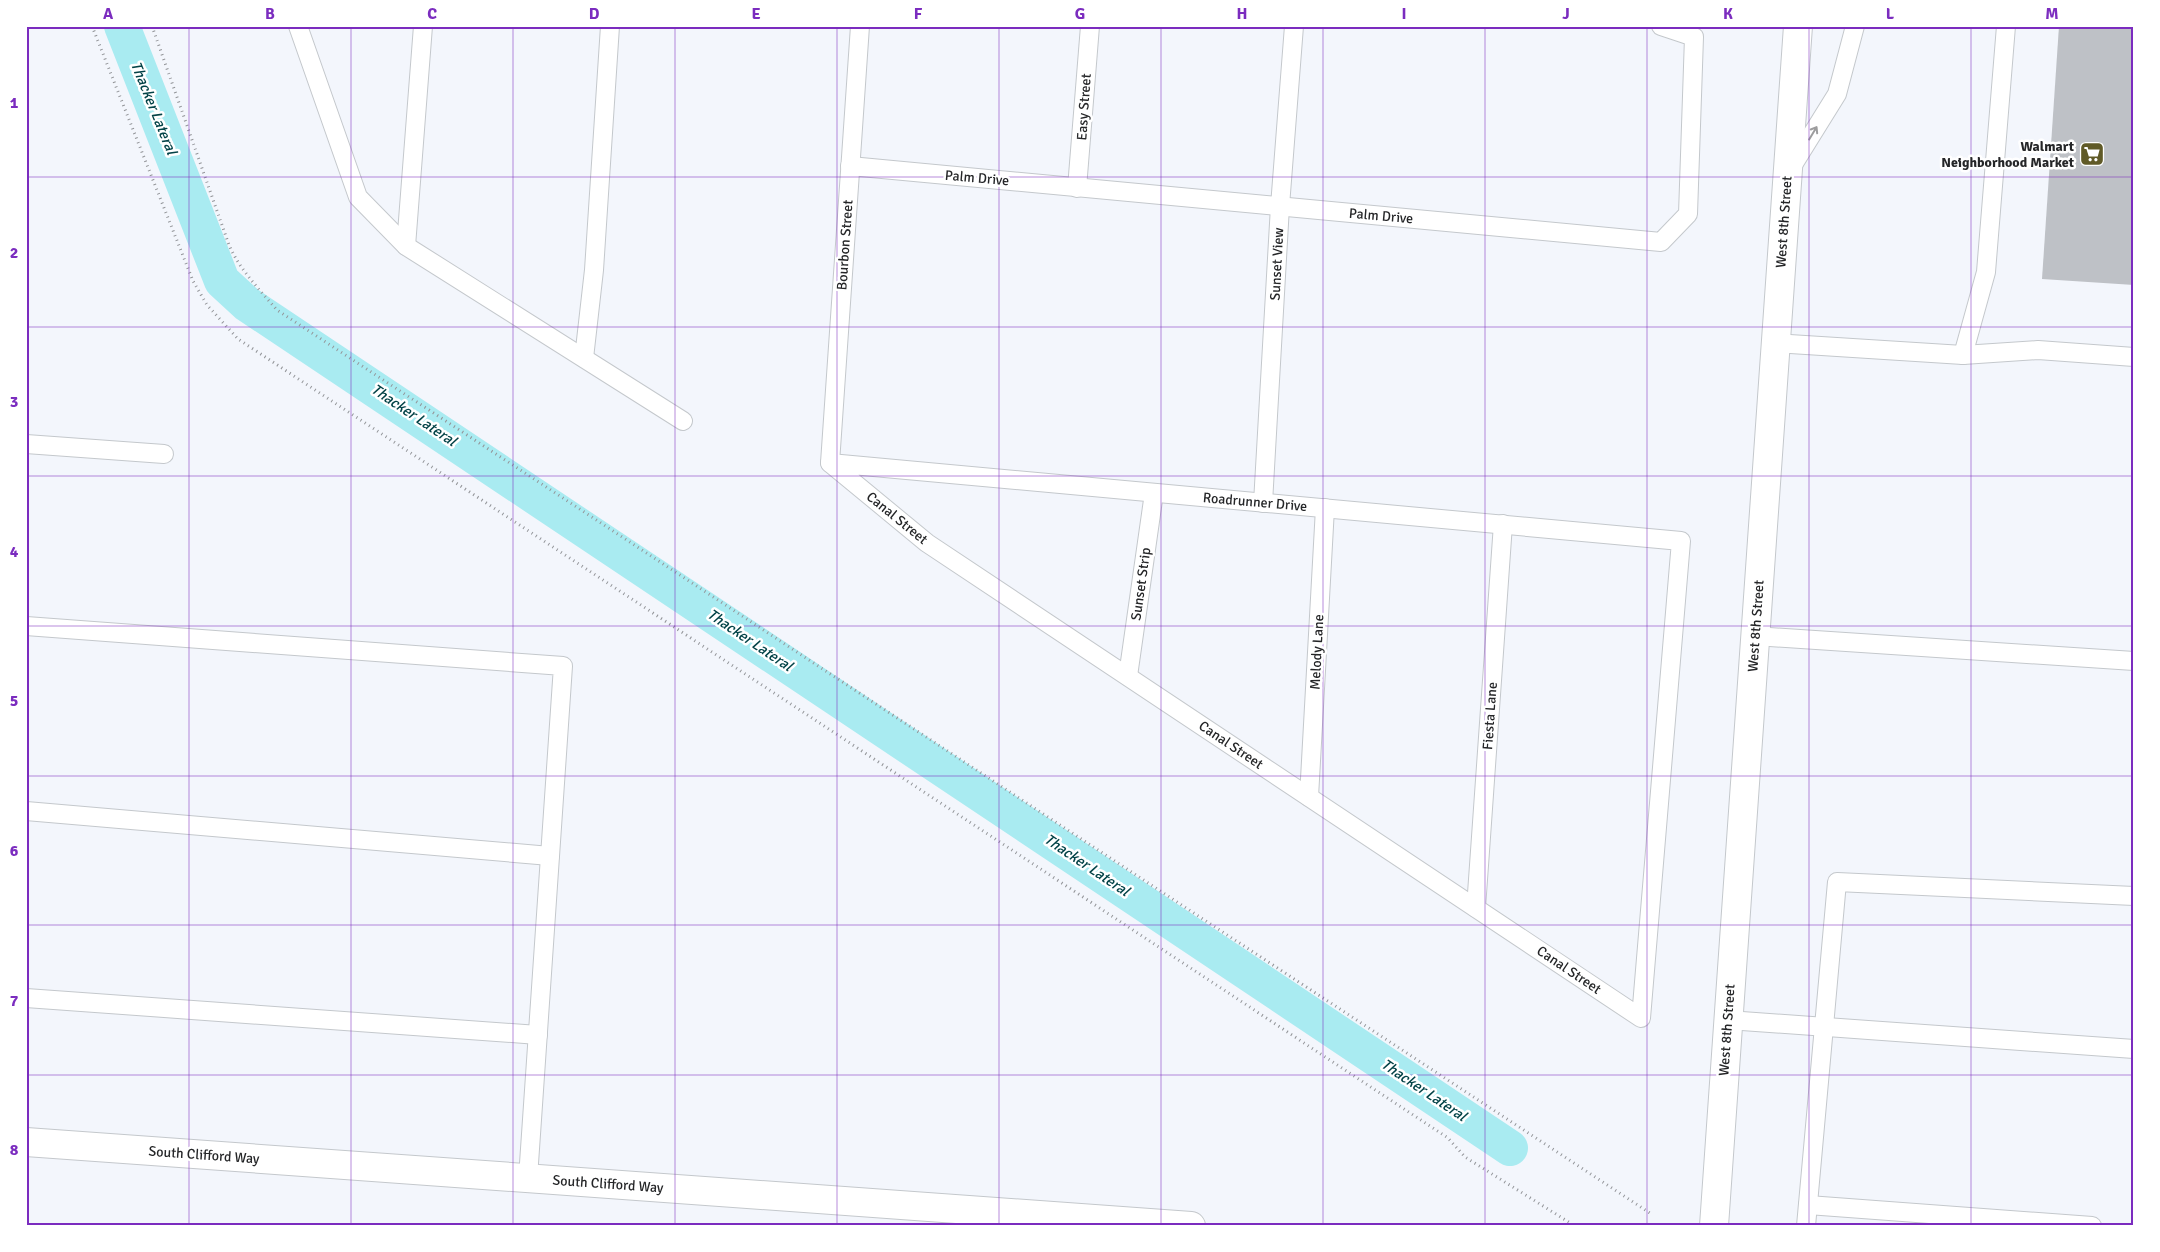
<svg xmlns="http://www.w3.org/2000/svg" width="2160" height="1252" font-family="Signika,sans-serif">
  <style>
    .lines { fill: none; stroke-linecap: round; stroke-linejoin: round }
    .canal { stroke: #a9ebf1; stroke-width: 36 }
    .building { fill: #bec1c6 }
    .lane-casing { stroke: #c4c8cc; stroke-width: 20 }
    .street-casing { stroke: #c4c8cc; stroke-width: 30 }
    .secondary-casing { stroke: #c4c8cc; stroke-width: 30 }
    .path { stroke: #939599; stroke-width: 3; stroke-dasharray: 1 4; stroke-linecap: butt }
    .lane { stroke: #fff; stroke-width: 18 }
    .street { stroke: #fff; stroke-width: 28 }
    .secondary { stroke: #fff; stroke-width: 28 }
    .oneway { stroke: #9d9d9e }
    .grid { fill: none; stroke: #7b2cbf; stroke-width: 1; stroke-opacity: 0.55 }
    .labels { text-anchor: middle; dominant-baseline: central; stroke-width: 5; stroke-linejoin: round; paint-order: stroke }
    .street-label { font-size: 14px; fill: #252628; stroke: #fff }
    .poi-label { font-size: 14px; font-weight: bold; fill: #252628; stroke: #fff; text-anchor: end }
    .water-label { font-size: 15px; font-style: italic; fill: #034347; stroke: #fff }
    .neatline { fill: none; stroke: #7b2cbf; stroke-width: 2 }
    .grid-label { font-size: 16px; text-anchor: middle; font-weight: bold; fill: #7b2cbf }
  </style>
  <rect width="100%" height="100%" fill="#f3f6fc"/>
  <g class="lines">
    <polyline class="canal" points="122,26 222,281 247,304 1510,1148"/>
  </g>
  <polygon class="building" points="2059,26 2134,29 2134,285 2042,279"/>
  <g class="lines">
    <defs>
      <g id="lane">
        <polyline points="298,26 358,197 406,246 683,421"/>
        <polyline points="850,166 1661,242 1688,214 1694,37 1661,26"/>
        <polyline points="1791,168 1837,94 1855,26"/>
        <polyline points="1077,188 1090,26"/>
        <polyline points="406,246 423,26"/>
        <polyline points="1775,343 1963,355 2038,350 2134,357"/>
        <polyline points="1963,355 1986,272 2006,26"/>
        <polyline points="584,358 594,270 610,26"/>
        <polyline points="26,444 164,454"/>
        <polygon points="830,463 1681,541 1641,1018 927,543"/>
        <polyline points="830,463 860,26"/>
        <polyline points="1263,503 1280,206 1294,26"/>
        <polyline points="26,626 563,666 528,1178"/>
        <polyline points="1755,636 2134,661"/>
        <polyline points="1128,676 1154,493"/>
        <polyline points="1309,797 1325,508"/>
        <polyline points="26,811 550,856"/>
        <polyline points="1476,908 1503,524"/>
        <polyline points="26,998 538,1035"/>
        <polyline points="1728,1020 2134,1049"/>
        <polyline points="1808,1205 2092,1226"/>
        <polyline points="1806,1226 1837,882 2134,896"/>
      </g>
      <polyline id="street" points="26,1142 1191,1226"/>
      <polyline id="secondary" points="1714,1226 1798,26"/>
    </defs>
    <use href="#lane" class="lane-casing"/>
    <use href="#street" class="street-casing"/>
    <use href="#secondary" class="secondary-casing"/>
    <g class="path">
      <polyline points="92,26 193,281 207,305 238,339 1448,1138 1465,1157 1575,1226"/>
      <path d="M152,26l77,219c11,25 30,44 48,65l1373,903"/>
    </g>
    <use href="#lane" class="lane"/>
    <use href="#street" class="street"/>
    <use href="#secondary" class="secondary"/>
  </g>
  <defs><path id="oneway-shaft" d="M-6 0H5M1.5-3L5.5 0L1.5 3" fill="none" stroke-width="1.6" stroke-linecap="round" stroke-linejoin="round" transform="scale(1.25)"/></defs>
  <use class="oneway" href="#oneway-shaft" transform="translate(1813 133) rotate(-59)"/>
  <path class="grid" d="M189,26v1200M351,26v1200M513,26v1200M675,26v1200M837,26v1200M999,26v1200M1161,26v1200M1323,26v1200M1485,26v1200M1647,26v1200M1809,26v1200M1971,26v1200M26,177h2108M26,327h2108M26,476h2108M26,626h2108M26,776h2108M26,925h2108M26,1075h2108"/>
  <defs>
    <symbol id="supermarket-square" viewBox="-11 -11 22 22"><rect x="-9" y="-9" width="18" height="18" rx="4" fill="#605a27" stroke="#fff"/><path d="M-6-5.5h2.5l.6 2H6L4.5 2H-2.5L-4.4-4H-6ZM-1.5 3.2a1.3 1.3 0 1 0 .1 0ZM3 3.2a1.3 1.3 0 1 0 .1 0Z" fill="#fff"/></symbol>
  </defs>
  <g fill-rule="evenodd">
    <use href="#supermarket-square" x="2078" y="140" width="28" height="28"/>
  </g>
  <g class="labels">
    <g class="street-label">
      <text transform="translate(1084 107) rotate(-86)">Easy Street</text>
      <text transform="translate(977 178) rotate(5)">Palm Drive</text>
      <text transform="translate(1381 216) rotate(5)">Palm Drive</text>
      <text transform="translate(1784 222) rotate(-86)">West 8th Street</text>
      <text transform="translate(845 245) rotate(-86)">Bourbon Street</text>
      <text transform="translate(1277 264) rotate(-87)">Sunset View</text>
      <text transform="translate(1255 502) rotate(5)">Roadrunner Drive</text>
      <text transform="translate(897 518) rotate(39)">Canal Street</text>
      <text transform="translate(1141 584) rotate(-82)">Sunset Strip</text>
      <text transform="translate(1756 626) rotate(-86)">West 8th Street</text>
      <text transform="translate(1317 652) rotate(-87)">Melody Lane</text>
      <text transform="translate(1490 716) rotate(-86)">Fiesta Lane</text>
      <text transform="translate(1231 745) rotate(34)">Canal Street</text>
      <text transform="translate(1569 970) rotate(34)">Canal Street</text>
      <text transform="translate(1727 1030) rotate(-86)">West 8th Street</text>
      <text transform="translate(204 1155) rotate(4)">South Clifford Way</text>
      <text transform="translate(608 1184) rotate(4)">South Clifford Way</text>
    </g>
    <g class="poi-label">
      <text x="2074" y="146">Walmart<tspan x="2074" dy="16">Neighborhood Market</tspan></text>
    </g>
    <g class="water-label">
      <text transform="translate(154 108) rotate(68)">Thacker Lateral</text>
      <text transform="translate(414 415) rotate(34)">Thacker Lateral</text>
      <text transform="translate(750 640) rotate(34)">Thacker Lateral</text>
      <text transform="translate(1087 865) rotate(34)">Thacker Lateral</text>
      <text transform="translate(1424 1090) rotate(34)">Thacker Lateral</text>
    </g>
  </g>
  <rect width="2160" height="1252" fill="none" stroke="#ffffff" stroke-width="55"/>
  <rect x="28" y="28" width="2104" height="1196" class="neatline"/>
  <g class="grid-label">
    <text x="108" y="19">A</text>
    <text x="270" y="19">B</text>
    <text x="432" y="19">C</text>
    <text x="594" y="19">D</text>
    <text x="756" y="19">E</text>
    <text x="918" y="19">F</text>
    <text x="1080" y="19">G</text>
    <text x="1242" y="19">H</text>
    <text x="1404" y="19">I</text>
    <text x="1566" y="19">J</text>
    <text x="1728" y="19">K</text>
    <text x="1890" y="19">L</text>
    <text x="2052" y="19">M</text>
    <text x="14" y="108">1</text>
    <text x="14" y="258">2</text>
    <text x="14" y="407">3</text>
    <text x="14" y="557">4</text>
    <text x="14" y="706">5</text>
    <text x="14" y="856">6</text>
    <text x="14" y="1006">7</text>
    <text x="14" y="1155">8</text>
  </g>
</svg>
